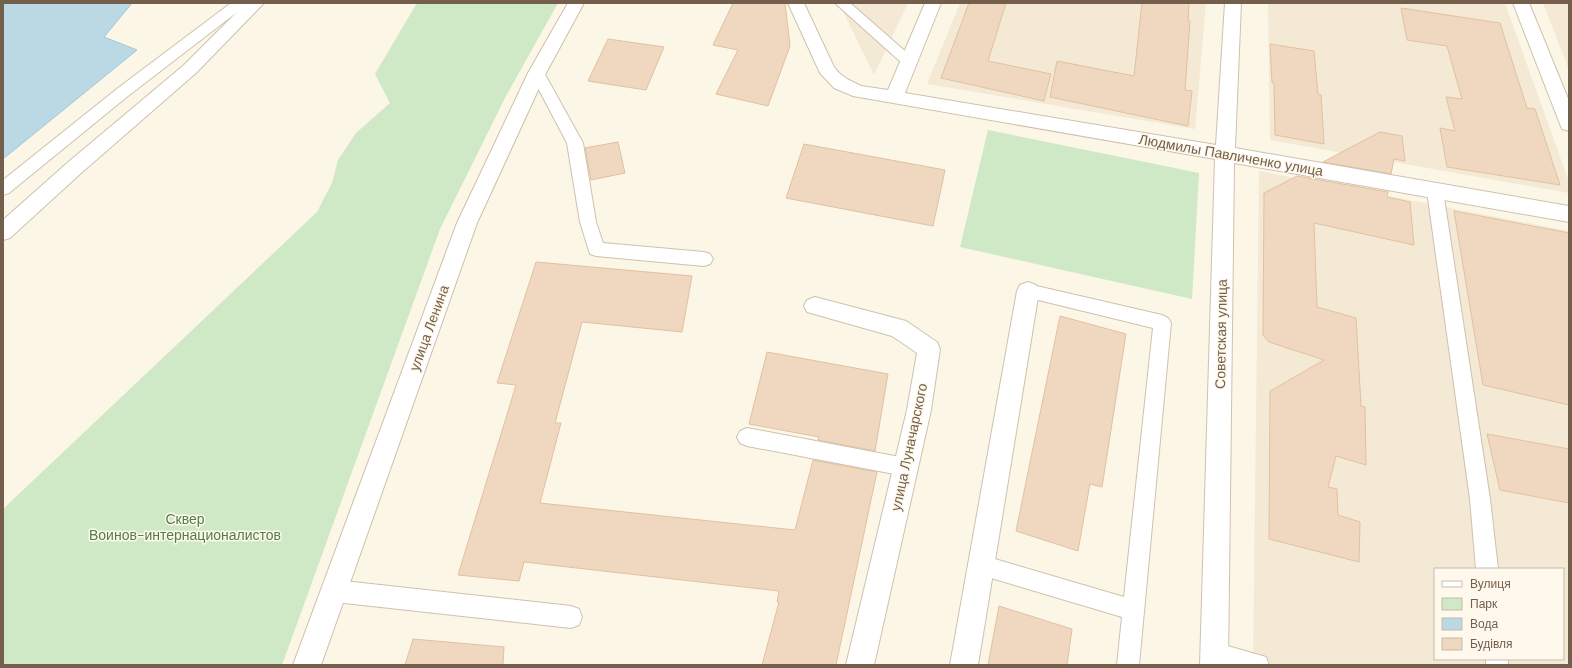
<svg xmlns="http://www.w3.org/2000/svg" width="1572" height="668" font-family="'DM Sans',sans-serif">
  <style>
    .residential { fill: #f3e9d4; fill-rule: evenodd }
    .green { fill: #cfe8c5 }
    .water { fill: #bbd9e4; stroke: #a2c7d5 }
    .building { fill: #efd8bf; stroke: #e1c1a0 }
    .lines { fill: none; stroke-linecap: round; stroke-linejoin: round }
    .service-casing { stroke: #cfc1af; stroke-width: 2 }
    .minor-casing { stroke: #cfc1af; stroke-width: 2 }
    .secondary-casing { stroke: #cfbfaa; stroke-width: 2 }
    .service { fill: #fff; fill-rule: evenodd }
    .minor { fill: #fff; fill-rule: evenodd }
    .secondary { fill: #fff; fill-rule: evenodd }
    .labels { text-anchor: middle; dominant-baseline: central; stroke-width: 3; stroke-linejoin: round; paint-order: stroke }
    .street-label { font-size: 14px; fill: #735f4c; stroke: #fef9ec }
    .park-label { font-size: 14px; fill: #517e47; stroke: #fef9ec }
  </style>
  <rect width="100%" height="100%" fill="#fbf6e6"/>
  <g class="residential">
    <polygon points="839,3 908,3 874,75"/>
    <polygon points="960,3 1206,3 1195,129 927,84"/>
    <polygon points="1268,3 1505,3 1569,182 1569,193 1270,140"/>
    <polygon points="1543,3 1569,3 1569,70"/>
    <path d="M1259,171l310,60v434h-316zM1435,569h128v90h-128z"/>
  </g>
  <g class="green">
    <polygon points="417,3 558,3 506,96 440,229 282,665 3,665 3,509 317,212 332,183 338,160 356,133 390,103 375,74"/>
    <polygon points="988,130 1199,173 1192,299 960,247"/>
  </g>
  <polygon class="water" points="3,3 132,3 104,37 137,50 3,159"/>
  <g class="building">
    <polygon points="733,3 785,3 790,46 768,106 716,94 738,50 713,45"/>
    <polygon points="969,3 1006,3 988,61 1051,74 1044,101 941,78"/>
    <polygon points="1142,3 1189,3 1188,21 1190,21 1185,90 1192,91 1188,126 1050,97 1057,61 1134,76"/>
    <polygon points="1401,8 1500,23 1527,108 1535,109 1560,185 1447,167 1440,128 1455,131 1446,97 1462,99 1447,46 1407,40"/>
    <polygon points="608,39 664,47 646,90 588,81"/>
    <polygon points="1270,44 1314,51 1318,94 1321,95 1324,144 1275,135 1274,83 1272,82"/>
    <polygon points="1380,132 1402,136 1405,161 1394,159 1391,174 1323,162"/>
    <polygon points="618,142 625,173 591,180 585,148"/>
    <polygon points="804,144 945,170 933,226 786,198"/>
    <polygon points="1297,176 1388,192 1387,197 1410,202 1414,245 1314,223 1317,307 1356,318 1361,406 1365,407 1366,465 1336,456 1328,487 1337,489 1338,515 1360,522 1359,562 1269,539 1270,391 1324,360 1269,342 1263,335 1264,193"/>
    <polygon points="1454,211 1569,233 1569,405 1483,385"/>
    <polygon points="536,262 692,276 682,332 582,322 555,423 561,423 540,503 795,530 813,460 877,472 836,665 762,665 779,602 777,602 779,591 524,562 519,581 458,575 516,385 497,383"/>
    <polygon points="1060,316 1126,334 1102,487 1090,484 1078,551 1016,531"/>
    <polygon points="767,352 888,374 875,451 818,440 819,437 749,424"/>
    <polygon points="1487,434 1569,449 1569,503 1500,490"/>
    <polygon points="999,606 1072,629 1067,665 988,665"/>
    <polygon points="413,639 504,647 503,665 405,665"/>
  </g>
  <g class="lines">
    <defs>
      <g id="service">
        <polygon points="231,3 247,3 245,6 128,96 9,193 3,195 3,180 118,88"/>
        <polygon points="835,3 850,3 913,58 915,61 913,64 908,66 903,64"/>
        <polygon points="537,68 542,69 583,143 596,222 603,243 704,252 710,254 713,259 710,264 704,266 596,256 590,254 580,222 567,143 530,73 532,69"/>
        <polygon points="1435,185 1441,187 1443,191 1490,499 1498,569 1476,569 1470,499 1427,191 1429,187"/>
        <polygon points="1028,284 1162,315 1168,318 1171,323 1139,665 1117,665 1122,617 981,575 974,572 970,565 974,558 981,555 1124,597 1153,328 1022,296 1019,291 1022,286"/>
        <polygon points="747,428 905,458 912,461 915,467 912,473 905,476 747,446 740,443 737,437 740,431"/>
        <polygon points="335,580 571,606 579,609 582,617 579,625 571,628 335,602 327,599 324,591 327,583"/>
        <polygon points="1214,642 1266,657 1269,665 1217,665 1206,661 1203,653 1206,645"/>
        <rect x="1486" y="659" width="22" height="6"/>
      </g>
      <g id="minor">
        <polygon points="246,3 264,3 196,73 80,174 10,238 3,240 3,220 66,164 184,65"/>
        <polygon points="788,3 804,3 834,67 839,73 847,79 861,86 888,90 925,3 941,3 905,93 1216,145 1225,3 1241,3 1235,148 1569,206 1569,222 1234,163 1228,665 1200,665 1215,159 853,96 834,88 820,73"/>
        <polygon points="1513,3 1529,3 1569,101 1569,131 1562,129 1560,124"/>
        <polygon points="1028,282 1036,285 1039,291 978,665 950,665 1017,291 1020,285"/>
        <polygon points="815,297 906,321 937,342 940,349 931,410 874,665 846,665 907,410 917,353 892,336 807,312 804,306 807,300"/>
      </g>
      <polygon id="secondary" points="568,3 584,3 546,73 477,223 321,665 293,665 457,223 528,73"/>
    </defs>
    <use href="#service" class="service-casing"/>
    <use href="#minor" class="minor-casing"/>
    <use href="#secondary" class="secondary-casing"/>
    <use href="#service" class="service"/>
    <use href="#minor" class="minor"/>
    <use href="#secondary" class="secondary"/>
  </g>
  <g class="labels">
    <g class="street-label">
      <text transform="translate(1231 155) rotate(10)">Людмилы Павличенко улица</text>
      <text transform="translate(429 328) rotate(-70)">улица Ленина</text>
      <text transform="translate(1221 334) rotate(-89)">Советская улица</text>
      <text transform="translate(909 447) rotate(-78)">улица Луначарского</text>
    </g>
    <g class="park-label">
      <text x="185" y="519">Сквер<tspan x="185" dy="16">Воинов-интернационалистов</tspan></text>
    </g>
  </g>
  <rect width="1572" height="668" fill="none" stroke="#735f4c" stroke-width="8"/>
  <rect x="1434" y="568" width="130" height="92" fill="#fef9ec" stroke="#c6bbac"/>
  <rect x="1442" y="581" width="20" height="6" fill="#ffffff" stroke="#c6bbac"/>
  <text x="1470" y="588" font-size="12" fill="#735f4c">Вулиця</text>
  <rect x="1442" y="598" width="20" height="12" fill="#cfe8c5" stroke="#c6bbac"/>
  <text x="1470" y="608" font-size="12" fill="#735f4c">Парк</text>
  <rect x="1442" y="618" width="20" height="12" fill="#bbd9e4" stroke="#c6bbac"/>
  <text x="1470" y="628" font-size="12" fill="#735f4c">Вода</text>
  <rect x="1442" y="638" width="20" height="12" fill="#efd8bf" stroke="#c6bbac"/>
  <text x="1470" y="648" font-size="12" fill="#735f4c">Будівля</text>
</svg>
